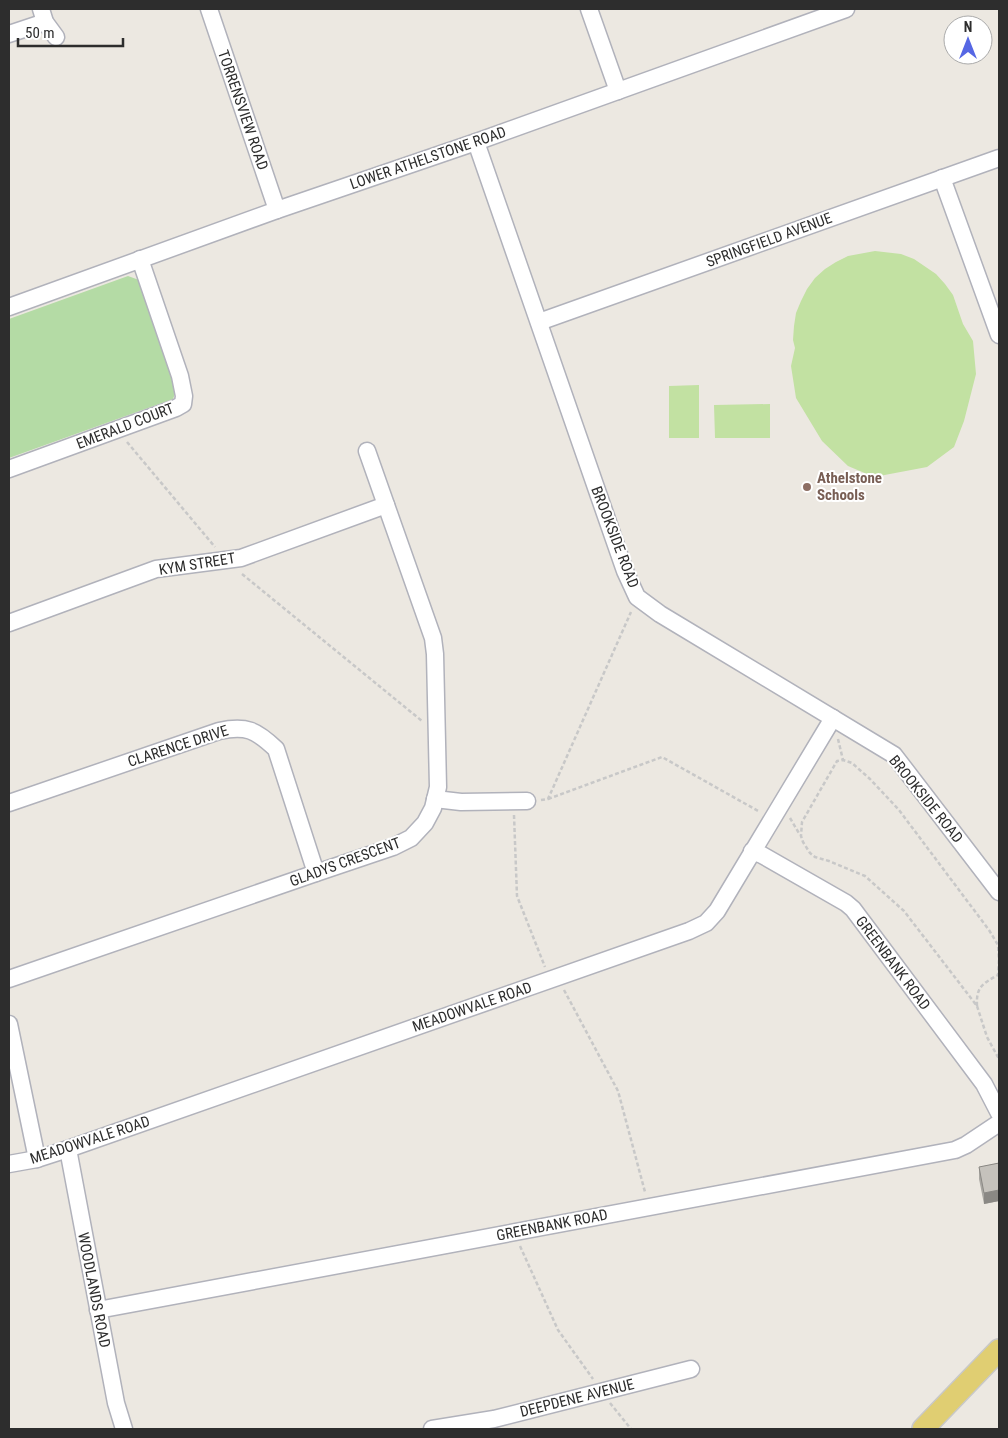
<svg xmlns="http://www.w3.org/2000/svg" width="1008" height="1438" font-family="'Roboto Condensed',sans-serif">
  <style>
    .green { fill: #b4dba5 }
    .pitch { fill: #c2e1a2 }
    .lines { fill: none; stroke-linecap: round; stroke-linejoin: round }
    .minor-casing { stroke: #b1b2bb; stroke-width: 19 }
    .major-casing { stroke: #c8c8c8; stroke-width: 24 }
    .path { stroke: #c8c8c8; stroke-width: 2.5; stroke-dasharray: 4 2.5; stroke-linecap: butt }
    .minor { stroke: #fff; stroke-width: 16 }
    .major { stroke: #e0ce72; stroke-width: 21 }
    .wall { fill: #a9a7a2 }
    .shaded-wall { fill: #8a8884 }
    .building { fill: #c5c2bc; stroke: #8a8884 }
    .education-dot { fill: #8d6e63; stroke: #fff; stroke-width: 2 }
    .labels { text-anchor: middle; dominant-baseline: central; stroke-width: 4; stroke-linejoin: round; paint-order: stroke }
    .street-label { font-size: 15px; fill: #2d2d2d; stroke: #fff }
    .education-label { font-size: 15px; font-weight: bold; fill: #785e54; stroke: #fff; text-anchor: start }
  </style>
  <rect width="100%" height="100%" fill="#ece8e1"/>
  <polygon class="green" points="128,276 139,280 177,388 173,399 9,458 9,319"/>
  <g class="pitch">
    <polygon points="875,251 901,254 914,259 936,274 945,284 953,295 963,324 973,341 976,374 964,421 954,447 927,467 874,477 848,466 822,441 796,398 791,366 795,348 793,340 794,326 796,313 801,301 807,289 815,278 825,269 836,262 848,256"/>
    <polygon points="699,385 699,438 669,438 669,386"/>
    <polygon points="770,404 770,438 715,438 714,405"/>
  </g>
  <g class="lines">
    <defs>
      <g id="minor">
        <polyline points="41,9 45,22 56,37"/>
        <polyline points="209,9 277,210"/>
        <polyline points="589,9 618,91"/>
        <polyline points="9,34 45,22"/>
        <polyline points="476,142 625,571 637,597 660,614 894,755 999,892"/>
        <polyline points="942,178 999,335"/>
        <polyline points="9,307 277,210 476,142 846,9"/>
        <polyline points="539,322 999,158"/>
        <polyline points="9,469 176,408 183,404 184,396 180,376 140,259"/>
        <polyline points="9,623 156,569 241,558 386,505"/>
        <polyline points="435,799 461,802 527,801"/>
        <path d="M9,803l210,-72c27,-6 37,-1 57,18l40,124"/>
        <polyline points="752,851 762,855 846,903 853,909 984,1084 999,1113"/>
        <polyline points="9,979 316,873 393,847 411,838 425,823 433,808 438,787 435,654 433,638 367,451"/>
        <polyline points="9,1024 37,1159"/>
        <polyline points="68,1149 116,1403 124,1429"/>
        <polyline points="9,1164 37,1159 68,1149 689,931 706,923 717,911 833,718"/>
        <polyline points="98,1310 955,1150 966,1145 999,1123"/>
        <polyline points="432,1429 494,1419 691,1369"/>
      </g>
      <polyline id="major" points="923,1429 999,1350"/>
    </defs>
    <use href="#minor" class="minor-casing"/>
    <use href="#major" class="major-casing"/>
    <g class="path">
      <polyline points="127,442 215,547"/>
      <polyline points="242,574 422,721"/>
      <polyline points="838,739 843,760"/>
      <polyline points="548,799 662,757 760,812"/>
      <polyline points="541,800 548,799 631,612"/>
      <polyline points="514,815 517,896 545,967"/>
      <polyline points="790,818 800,835"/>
      <polyline points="564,990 618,1091 645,1192"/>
      <path d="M977,1006c-1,-19 5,-22 21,-31l1,-15 -1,-15 -9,-15 -90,-120 -29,-31 -18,-16 -9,-3 -6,1 -35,61 -1,14 2,6 7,11 5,4 14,4 36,15 39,35 73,95 10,31 12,22"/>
      <polyline points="520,1246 558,1330 593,1379"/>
      <polyline points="610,1403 631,1429"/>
    </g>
    <use href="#minor" class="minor"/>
    <use href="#major" class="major"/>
  </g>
  <polygon class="wall" points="999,1163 999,1201 984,1204 979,1179 979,1167"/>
  <polygon class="shaded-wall" points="999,1190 999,1201 984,1204 984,1193"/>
  <polygon class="building" points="999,1163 999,1190 984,1193 979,1167"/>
  <circle class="education-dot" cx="807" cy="487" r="5"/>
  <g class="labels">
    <g class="street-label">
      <text transform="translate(243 110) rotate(71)">TORRENSVIEW ROAD</text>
      <text transform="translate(428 158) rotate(-19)">LOWER ATHELSTONE ROAD</text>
      <text transform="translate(769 240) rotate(-20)">SPRINGFIELD AVENUE</text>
      <text transform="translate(125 426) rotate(-21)">EMERALD COURT</text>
      <text transform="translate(615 537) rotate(69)">BROOKSIDE ROAD</text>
      <text transform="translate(197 564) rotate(-9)">KYM STREET</text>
      <text transform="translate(178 746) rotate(-18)">CLARENCE DRIVE</text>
      <text transform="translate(926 799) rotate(51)">BROOKSIDE ROAD</text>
      <text transform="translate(345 862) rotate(-20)">GLADYS CRESCENT</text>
      <text transform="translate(893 963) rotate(53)">GREENBANK ROAD</text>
      <text transform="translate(472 1007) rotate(-19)">MEADOWVALE ROAD</text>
      <text transform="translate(90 1140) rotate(-18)">MEADOWVALE ROAD</text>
      <text transform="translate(552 1225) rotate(-11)">GREENBANK ROAD</text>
      <text transform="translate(94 1290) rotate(79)">WOODLANDS ROAD</text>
      <text transform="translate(577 1398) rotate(-14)">DEEPDENE AVENUE</text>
    </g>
    <g class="education-label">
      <text x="817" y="478">Athelstone<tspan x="817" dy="17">Schools</tspan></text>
    </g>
  </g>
  <rect width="1008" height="1438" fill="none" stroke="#2d2d2d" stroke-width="20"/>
  <g transform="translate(968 40)"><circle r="24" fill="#ffffff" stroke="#ababab"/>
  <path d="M0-4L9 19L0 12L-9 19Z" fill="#5667e4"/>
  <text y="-8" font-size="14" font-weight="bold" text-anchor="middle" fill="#2d2d2d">N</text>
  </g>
  <path d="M18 38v8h105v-8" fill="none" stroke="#2d2d2d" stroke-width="2.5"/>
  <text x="25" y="38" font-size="15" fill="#2d2d2d" stroke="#ffffff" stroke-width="4" paint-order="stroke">50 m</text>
</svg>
